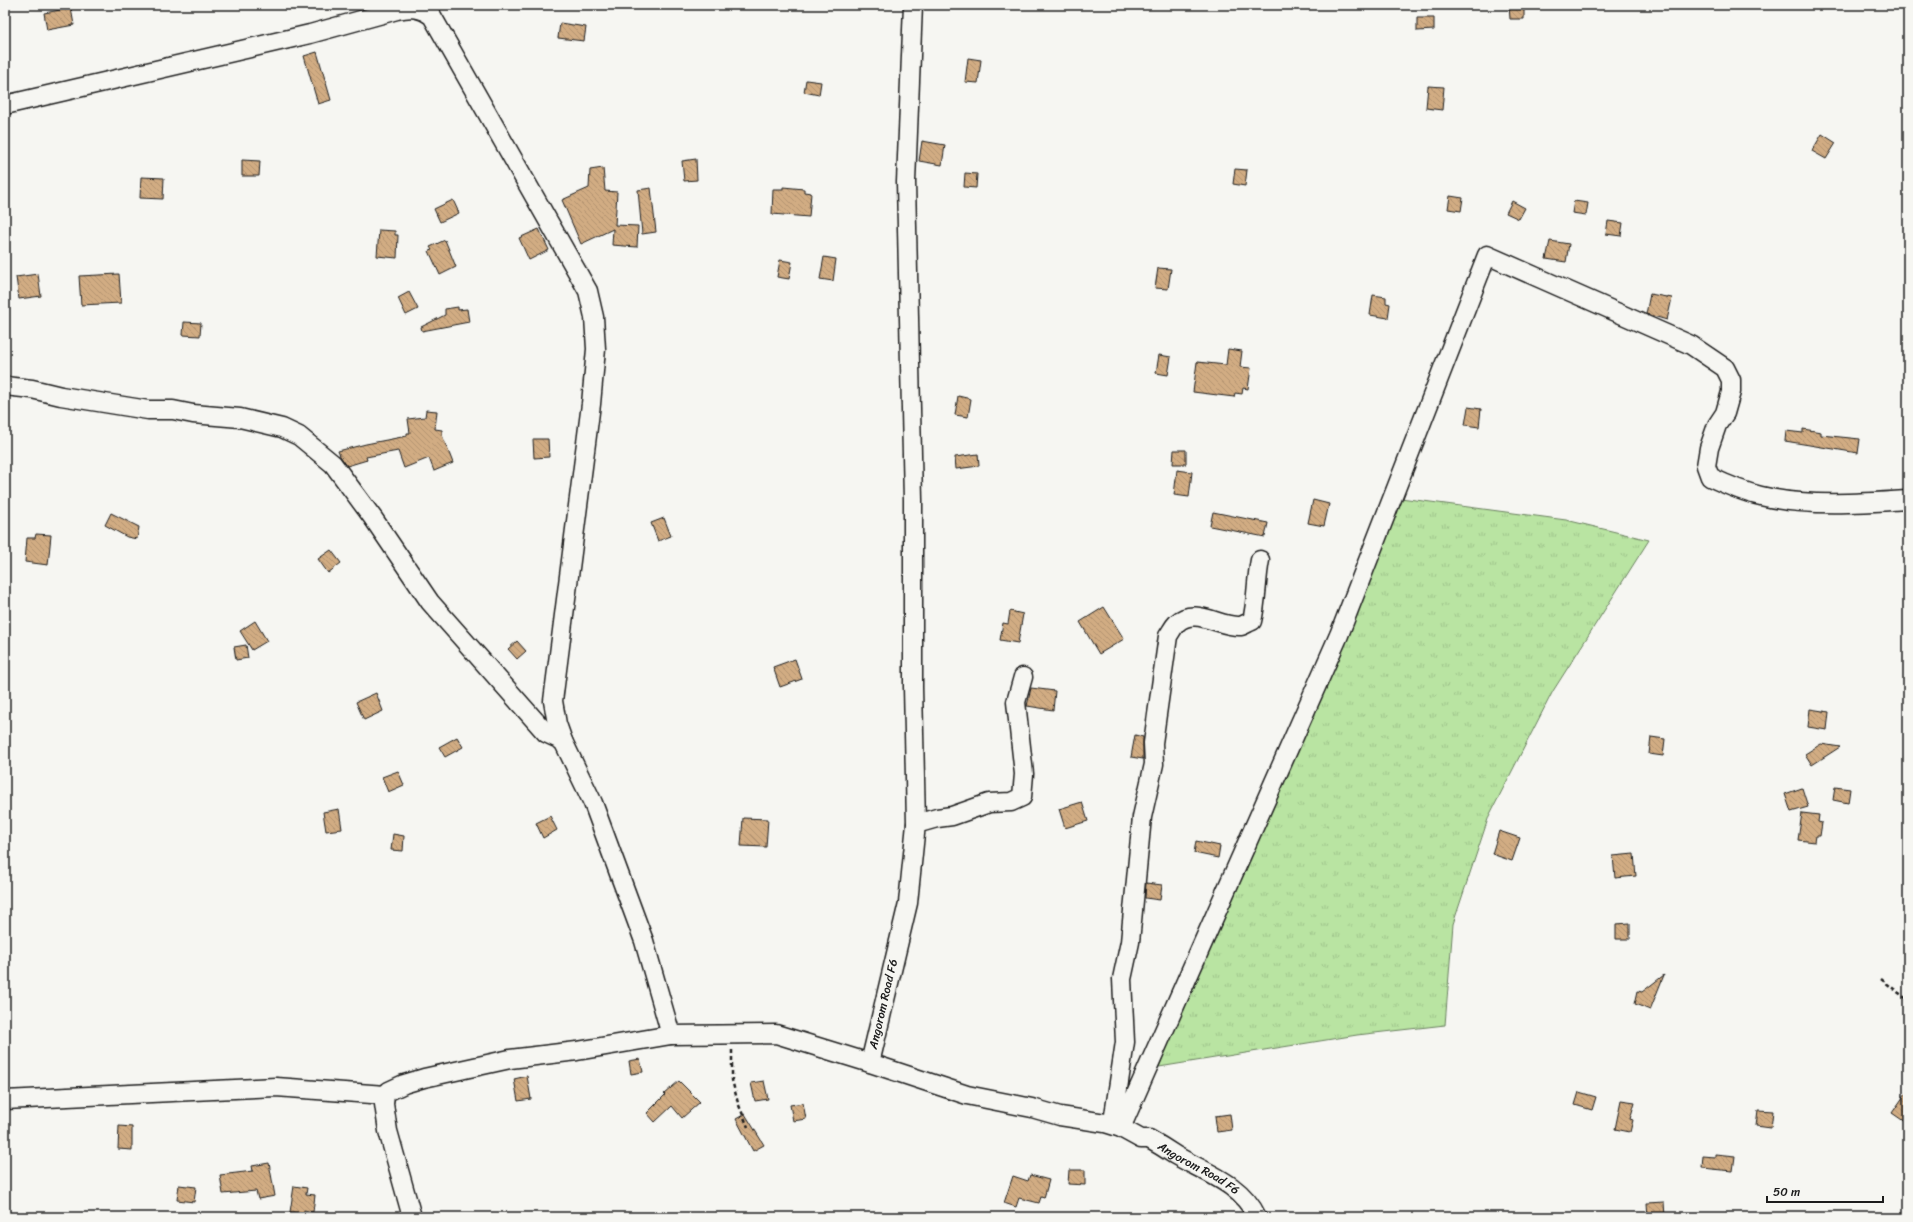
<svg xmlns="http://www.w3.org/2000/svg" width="1913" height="1222" font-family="Sriracha,sans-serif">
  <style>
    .grass { fill: url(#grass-tufts); stroke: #6a805f }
    .building { fill: url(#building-back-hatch); stroke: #1c1c1c }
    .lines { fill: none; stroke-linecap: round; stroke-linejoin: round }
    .minor-casing { stroke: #1c1c1c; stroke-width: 21 }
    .path { stroke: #1c1c1c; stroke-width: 2.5; stroke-dasharray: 4 3; stroke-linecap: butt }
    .minor { stroke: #f6f6f2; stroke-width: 18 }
    .labels { text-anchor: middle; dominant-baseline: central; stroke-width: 3; stroke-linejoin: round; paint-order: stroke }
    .street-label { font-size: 12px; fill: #1c1c1c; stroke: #f6f6f2 }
  </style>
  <defs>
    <pattern id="grass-tufts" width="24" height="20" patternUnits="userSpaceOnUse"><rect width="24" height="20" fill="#b9e4a2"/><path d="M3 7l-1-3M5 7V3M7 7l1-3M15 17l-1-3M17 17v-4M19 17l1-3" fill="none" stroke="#9ec38b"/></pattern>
    <pattern id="building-back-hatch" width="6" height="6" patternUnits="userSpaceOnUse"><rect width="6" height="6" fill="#d1ac83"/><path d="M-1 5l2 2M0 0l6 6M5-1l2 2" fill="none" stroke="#b39371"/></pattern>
  </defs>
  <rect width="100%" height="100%" fill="#f6f6f2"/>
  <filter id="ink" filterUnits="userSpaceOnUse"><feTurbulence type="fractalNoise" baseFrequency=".025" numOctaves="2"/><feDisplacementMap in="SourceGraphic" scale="8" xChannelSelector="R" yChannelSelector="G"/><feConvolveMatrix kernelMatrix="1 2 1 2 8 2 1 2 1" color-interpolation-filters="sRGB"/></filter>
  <g filter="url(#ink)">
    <polygon class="grass" points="1393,497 1566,520 1649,540 1553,691 1489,816 1453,924 1445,1025 1357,1035 1159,1067 1220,904"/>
    <g class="building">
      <polygon points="1509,5 1524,5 1524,19 1510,19"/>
      <polygon points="71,8 74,25 47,30 44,13"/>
      <polygon points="1417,18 1434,18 1434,30 1417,31"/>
      <polygon points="560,23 586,27 584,41 558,38"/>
      <polygon points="317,52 331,100 318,104 304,56"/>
      <polygon points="968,58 981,60 978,83 965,82"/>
      <polygon points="806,80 821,82 819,95 804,92"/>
      <polygon points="1428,86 1444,87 1442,110 1426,108"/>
      <polygon points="1822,134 1836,143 1826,159 1812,151"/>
      <polygon points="922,141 945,145 942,165 919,161"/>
      <polygon points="696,159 697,180 684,181 682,161"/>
      <polygon points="242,160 260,161 259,176 242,176"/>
      <polygon points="603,168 605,191 617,192 615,225 638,226 637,247 612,245 613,229 581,244 562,200 589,188 590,170"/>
      <polygon points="1235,169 1247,170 1245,186 1233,184"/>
      <polygon points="965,173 977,174 976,188 964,187"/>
      <polygon points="141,177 164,178 163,199 140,198"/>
      <polygon points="783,187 804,189 804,192 811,193 809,217 772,214 773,189 783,189"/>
      <polygon points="651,188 656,232 642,234 638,190"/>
      <polygon points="1450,196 1463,198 1461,211 1448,209"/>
      <polygon points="453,200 459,213 440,222 434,209"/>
      <polygon points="1512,201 1525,208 1519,219 1506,213"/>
      <polygon points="1574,201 1588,203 1586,215 1572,213"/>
      <polygon points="1608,221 1623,223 1621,236 1606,234"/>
      <polygon points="539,229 549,250 529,260 519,238"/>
      <polygon points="379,230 395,231 395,235 398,235 397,258 377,256"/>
      <polygon points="445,240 456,267 440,275 429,251 432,250 430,247"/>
      <polygon points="1550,241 1569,244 1566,262 1546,259"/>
      <polygon points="824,257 836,259 833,281 820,279"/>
      <polygon points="780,260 792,262 789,279 777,277"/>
      <polygon points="1158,268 1171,269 1168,289 1155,288"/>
      <polygon points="38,274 41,296 19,299 16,277"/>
      <polygon points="119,274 121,303 81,305 79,276"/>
      <polygon points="409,292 418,309 406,315 398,298"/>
      <polygon points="1650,294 1672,298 1667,320 1646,314"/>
      <polygon points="1373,295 1386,297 1386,303 1390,304 1388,318 1370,315"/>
      <polygon points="458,307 458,310 467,309 469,322 422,331 421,327 445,315 445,309"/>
      <polygon points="184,322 201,323 200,336 183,335"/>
      <polygon points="1228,349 1242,351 1240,367 1251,368 1248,389 1243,388 1242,394 1235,393 1234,397 1193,392 1197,362 1226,365"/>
      <polygon points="1159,355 1171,357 1168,375 1156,373"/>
      <polygon points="958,396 971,399 968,417 955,415"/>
      <polygon points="1468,407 1481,409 1479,427 1465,425"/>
      <polygon points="426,410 437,411 435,429 442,430 442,435 453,463 434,471 429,458 404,468 398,451 366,457 367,460 347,466 340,456 338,451 366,444 407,436 407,433 410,433 408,419 425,417"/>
      <polygon points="1803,429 1821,432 1821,435 1860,439 1858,453 1785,441 1786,431 1803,433"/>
      <polygon points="533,439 548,439 549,457 534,458"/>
      <polygon points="1174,450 1186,450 1186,464 1173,464"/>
      <polygon points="978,454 979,466 956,469 955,457"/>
      <polygon points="1177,470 1192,472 1189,497 1174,495"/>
      <polygon points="1313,500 1329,504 1324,526 1308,523"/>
      <polygon points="1213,512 1268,523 1265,537 1210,526"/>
      <polygon points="111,513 139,527 137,539 127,537 105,525"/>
      <polygon points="664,518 671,536 658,541 651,523"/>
      <polygon points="36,534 51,535 48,565 25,562 27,538 35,538"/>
      <polygon points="331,550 341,563 328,573 318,559"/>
      <polygon points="1104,607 1124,639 1099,654 1080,622"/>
      <polygon points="1010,611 1023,614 1018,643 1000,640 1003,623 1008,624"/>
      <polygon points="255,621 267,641 252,650 240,631"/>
      <polygon points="517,641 526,651 517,659 508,649"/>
      <polygon points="246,645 248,658 236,660 234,647"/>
      <polygon points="795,659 802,679 780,687 773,667"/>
      <polygon points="1031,688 1055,691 1053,710 1027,706"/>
      <polygon points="376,693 383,711 364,720 356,702"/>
      <polygon points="1810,709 1829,712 1827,730 1808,727"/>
      <polygon points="1135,735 1143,737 1143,759 1131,757"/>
      <polygon points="457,737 463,747 445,757 439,747"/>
      <polygon points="1651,737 1665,739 1663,756 1649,754"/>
      <polygon points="1821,744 1840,747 1812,765 1805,754"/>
      <polygon points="398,771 404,785 388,792 382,777"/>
      <polygon points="1835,787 1850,789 1848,803 1833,800"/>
      <polygon points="1802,788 1808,807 1791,812 1785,794"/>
      <polygon points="1082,802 1088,821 1065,828 1059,809"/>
      <polygon points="339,809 342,829 326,831 323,812"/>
      <polygon points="1802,813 1819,815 1818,822 1822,823 1820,836 1816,836 1815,842 1798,840"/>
      <polygon points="550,816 557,830 543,838 536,823"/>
      <polygon points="743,818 768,819 766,847 741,846"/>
      <polygon points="1499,831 1520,838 1512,861 1492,854"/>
      <polygon points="393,834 404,836 403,851 391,850"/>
      <polygon points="1196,841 1220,846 1218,858 1194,853"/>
      <polygon points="1634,854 1636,876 1615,878 1613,856"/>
      <polygon points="1146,883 1162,885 1160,900 1145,898"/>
      <polygon points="1630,923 1630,939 1616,939 1616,924"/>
      <polygon points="1664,975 1650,1010 1635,1004 1638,991 1642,992"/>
      <polygon points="640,1059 643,1072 631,1074 629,1061"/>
      <polygon points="527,1076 531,1099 518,1101 514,1079"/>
      <polygon points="679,1081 700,1102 682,1118 672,1106 655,1122 647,1113 665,1095 664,1094"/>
      <polygon points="764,1081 768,1099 755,1101 751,1083"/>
      <polygon points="1908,1090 1908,1124 1892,1113"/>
      <polygon points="1579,1092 1596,1097 1592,1110 1575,1105"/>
      <polygon points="1621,1100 1635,1102 1630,1119 1633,1120 1630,1132 1615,1129"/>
      <polygon points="803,1103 806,1119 793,1121 790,1105"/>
      <polygon points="1758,1110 1773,1111 1771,1128 1756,1126"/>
      <polygon points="745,1114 764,1145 753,1151 736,1119"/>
      <polygon points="1230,1114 1232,1130 1217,1132 1215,1116"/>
      <polygon points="119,1126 132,1127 132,1150 118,1149"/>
      <polygon points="1715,1154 1735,1156 1733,1171 1702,1168 1703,1156 1715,1157"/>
      <polygon points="269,1163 275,1196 258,1199 256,1191 223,1194 220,1175 253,1171 252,1166"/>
      <polygon points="1069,1170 1085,1170 1085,1185 1068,1184"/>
      <polygon points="1030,1175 1049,1180 1044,1198 1041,1197 1039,1203 1019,1198 1016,1207 1004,1203 1013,1176 1028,1181"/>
      <polygon points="179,1185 196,1187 194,1202 177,1200"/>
      <polygon points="294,1186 307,1188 306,1194 315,1195 313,1212 304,1210 304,1214 290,1212"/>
      <polygon points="1664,1202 1665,1217 1648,1217 1647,1203"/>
    </g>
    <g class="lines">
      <defs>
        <g id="minor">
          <polyline points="913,5 906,182 913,500 913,687 916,824"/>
          <path d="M5,105l305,-71 87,-24c14,-3 23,-3 35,6l156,275 6,26 2,32 -5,55 -38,297 4,23 6,17 30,62 51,138 27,94"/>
          <polyline points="5,386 32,389 61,396 148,410 173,410 193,414 240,418 282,428 299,436 333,464 373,518 430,602 546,733 563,741"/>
          <path d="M1260,560c-4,20 -3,41 -8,61 -3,1 -8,4 -11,5 -21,2 -46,-20 -64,-3 -4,4 -6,9 -9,13l-15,107 1,21 -12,53 -12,125 -8,37 3,63 -11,73 7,13 218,-493 148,-380 204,90 34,23 6,12v12l-6,21 -8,12 -8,23 -3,18 4,11c17,8 33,15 51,19 44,11 102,7 147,4"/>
          <path id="s1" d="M1023,677l-7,25 8,72 -2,23 -11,5 -22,1 -37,13 -15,2 -21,6 -8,79 -38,160 97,32 65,13 28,8 45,7 16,5 20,11h8c9,5 17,10 26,16 31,18 66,28 82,62"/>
          <polyline points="5,1100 276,1087 385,1095"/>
          <polyline points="412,1217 388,1131 384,1104 385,1095 389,1091 404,1084 424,1078 510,1059 577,1051 671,1035 776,1034 870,1063"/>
        </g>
      </defs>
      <use href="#minor" class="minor-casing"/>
      <g class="path">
        <polyline points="1881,979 1908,1000"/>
        <polyline points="732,1050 732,1080 738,1103 748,1127"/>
      </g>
      <use href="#minor" class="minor"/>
    </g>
  </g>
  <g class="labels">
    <g class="street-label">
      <text transform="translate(883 1004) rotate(-77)">Angorom Road F6</text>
      <text stroke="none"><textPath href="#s1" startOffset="824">Angorom Road F6</textPath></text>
    </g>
  </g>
  <rect width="1913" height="1222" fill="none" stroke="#f6f6f2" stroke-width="20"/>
  <rect x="10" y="10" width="1893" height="1202" fill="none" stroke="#1c1c1c" stroke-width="1.5" filter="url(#ink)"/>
  <path d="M1767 1196v6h116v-6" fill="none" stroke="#1c1c1c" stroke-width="2"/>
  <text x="1773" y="1196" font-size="12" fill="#1c1c1c" stroke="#f6f6f2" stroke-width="3" paint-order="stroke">50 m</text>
</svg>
